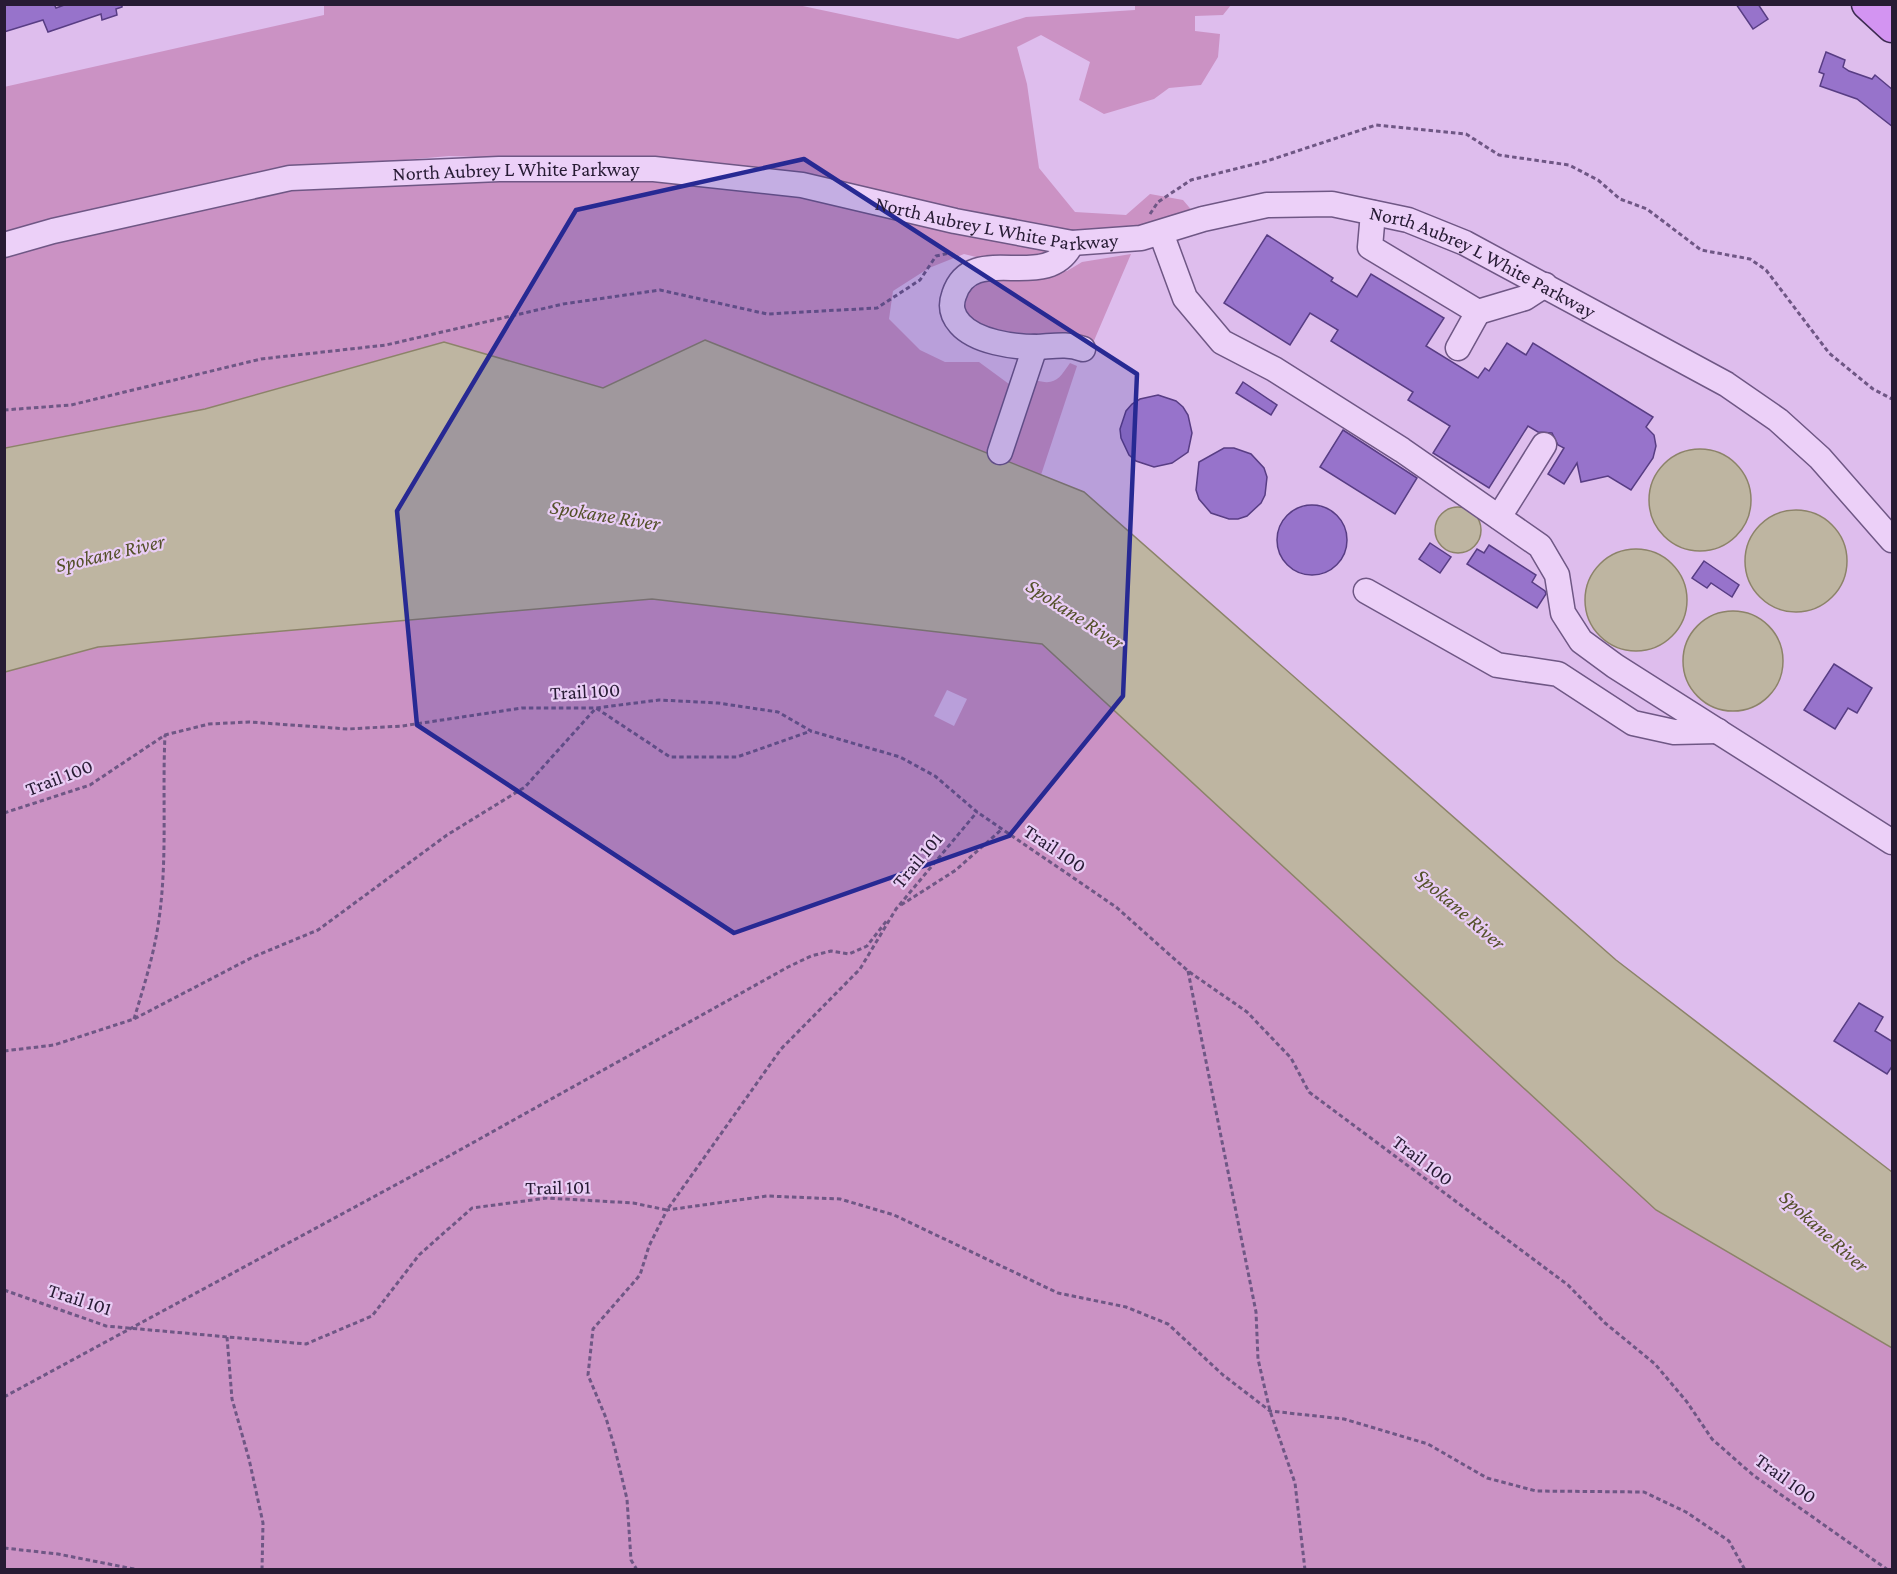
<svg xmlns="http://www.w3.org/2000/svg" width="1897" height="1574" font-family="'Crimson Pro',serif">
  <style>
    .green { fill: #cb92c4; fill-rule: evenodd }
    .water { fill: #beb5a1; stroke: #8c8369; stroke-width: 1.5 }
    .building { fill: #9773cb; stroke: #583d84; stroke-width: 1.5 }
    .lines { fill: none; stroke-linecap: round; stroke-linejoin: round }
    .minor-casing { stroke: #6f5785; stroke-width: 27 }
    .major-casing { stroke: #3d2b52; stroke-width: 33 }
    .path { stroke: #6f5785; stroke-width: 3; stroke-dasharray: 4.5 3; stroke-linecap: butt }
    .minor { stroke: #ecd0f8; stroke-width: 24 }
    .major { stroke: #d394f2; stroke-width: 30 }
    .marked { fill: #272993; fill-opacity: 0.2; stroke: #272993; stroke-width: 4.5; stroke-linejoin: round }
    .labels { text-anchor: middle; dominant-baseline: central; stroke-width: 4.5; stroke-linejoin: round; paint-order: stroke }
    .street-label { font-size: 20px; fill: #271b34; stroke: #e9cdf5 }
    .water-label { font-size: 21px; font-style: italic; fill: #54512a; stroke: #e9cdf5 }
  </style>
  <rect width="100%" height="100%" fill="#debded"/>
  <g class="green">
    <polygon points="324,5 798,5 958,39 1026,17 1135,10 1135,5 1231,5 1223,15 1195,16 1195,31 1220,34 1218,57 1201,85 1169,88 1154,99 1104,114 1079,100 1090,62 1041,35 1017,47 1027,84 1039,168 1075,212 1126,215 1150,194 1183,200 1194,213 1127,230 1074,232 661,162 449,156 292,170 5,236 4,87 324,15"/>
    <polygon points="608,178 772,191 1042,247 1049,252 1012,266 964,254 929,268 893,291 889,319 920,350 945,362 979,362 1009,384 992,455 705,340 603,388 444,342 205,409 5,448 5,252 274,189 346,181"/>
    <polygon points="1131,254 1093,343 1084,339 989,330 972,324 961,311 963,292 975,281 1067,271 1082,262"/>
    <path d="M1070,363l7,3 -36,109 -37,-15 31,-80c20,6 24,-1 35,-17z"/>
    <path d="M652,599l390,45 614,566 236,138v221l-1887,1v-898l93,-25zM947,690l20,9 -13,27 -20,-10z"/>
  </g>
  <g class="water">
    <polygon points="705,340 1084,492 1616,960 1892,1172 1892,1348 1656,1210 1042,644 652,599 98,647 5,672 5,448 205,409 444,342 603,388"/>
    <circle cx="1700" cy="500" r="51"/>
    <circle cx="1458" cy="530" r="23"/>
    <circle cx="1796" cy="561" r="51"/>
    <circle cx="1636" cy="600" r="51"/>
    <circle cx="1733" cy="661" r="50"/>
  </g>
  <g class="building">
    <polygon points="4,4 54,4 56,8 67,4 122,4 122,7 116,9 117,15 102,20 101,14 48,32 43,20 4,32"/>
    <polygon points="1736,4 1758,4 1768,19 1753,29"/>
    <polygon points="1826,52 1845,60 1843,67 1849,71 1872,79 1875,75 1893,90 1893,127 1857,99 1820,86 1824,74 1819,72"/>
    <polygon points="1267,235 1333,278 1331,281 1357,297 1371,274 1444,318 1426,346 1478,378 1485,368 1489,371 1507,343 1526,355 1533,343 1653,417 1646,427 1654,435 1656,446 1653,458 1631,490 1608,476 1581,482 1577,463 1564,484 1548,474 1564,448 1558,445 1552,433 1538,432 1528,426 1489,488 1433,453 1450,426 1408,400 1413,392 1331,341 1338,330 1310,313 1290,345 1224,303"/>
    <polygon points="1243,382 1277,405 1271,415 1236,393"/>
    <polygon points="1158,395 1176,401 1183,407 1188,415 1192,433 1188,452 1172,463 1154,467 1136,461 1129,455 1121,438 1120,429 1126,411 1132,404 1140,399"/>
    <polygon points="1343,430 1417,478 1395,514 1320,467"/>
    <polygon points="1224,448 1234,448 1251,454 1264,468 1267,477 1265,495 1261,503 1247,516 1238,519 1229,519 1211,513 1199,499 1196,490 1199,462"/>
    <circle cx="1312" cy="540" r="35"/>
    <polygon points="1430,543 1451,557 1440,573 1419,559"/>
    <polygon points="1489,545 1536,575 1532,582 1545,591 1546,594 1537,608 1467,564 1477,549 1484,553"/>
    <polygon points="1704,561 1739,585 1732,597 1711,583 1707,588 1692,578"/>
    <polygon points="1834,664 1872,688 1857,713 1848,708 1835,729 1804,710"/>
    <polygon points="1859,1003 1883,1017 1875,1031 1893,1042 1893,1065 1887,1074 1834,1041"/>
  </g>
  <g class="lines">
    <defs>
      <g id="minor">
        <polyline points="1373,213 1370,247 1478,312 1525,298 1545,285"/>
        <polyline points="1161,233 1185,298 1222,342 1274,369 1402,450 1540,546 1557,575 1563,613 1581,641 1615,666 1892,842"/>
        <path d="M1072,243c-25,53 -100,-4 -118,52 -4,11 -2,20 6,29 16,18 53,23 77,23 17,-1 30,-4 46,2"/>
        <path id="s1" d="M4,245l49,-14 237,-53 209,-9h155l148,16 153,36 117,22 69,-5 62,-19 64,-14 65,-1 76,16 57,23 261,141 52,36 42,38 72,82"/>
        <polyline points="1458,348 1478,312"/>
        <polyline points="1000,452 1035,347"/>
        <polyline points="1499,517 1544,445"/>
        <polyline points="1366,591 1497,665 1558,674 1633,723 1674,732 1718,731"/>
      </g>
      <polyline id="major" points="1867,4 1892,27"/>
    </defs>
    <use href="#minor" class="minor-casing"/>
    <use href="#major" class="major-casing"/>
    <g class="path">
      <polyline points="1150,214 1158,202 1191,180 1267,161 1376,125 1466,134 1499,155 1569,165 1598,180 1620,199 1647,209 1701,250 1750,259 1766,270 1829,353 1873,389 1892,399"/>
      <polyline points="4,410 71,405 261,359 386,345 563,304 660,290 767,314 877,308 920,280 936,256 950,253 960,259"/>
      <polyline points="4,813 90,785 165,735 209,724 249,722 348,729 402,726 522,708 596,708 659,700 718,703 778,712 811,731 900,757 935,776 977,812 1116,907 1188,971 1247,1012 1291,1058 1309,1092 1568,1285 1605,1323 1655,1364 1687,1402 1712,1439 1753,1475 1888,1570"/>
      <polyline points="901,905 956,870 1002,829"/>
      <polyline points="1188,971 1256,1312 1258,1359 1270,1411 1295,1483 1305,1570"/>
      <path d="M134,1019c9,-30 19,-61 24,-93 10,-63 4,-128 7,-191"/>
      <polyline points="4,1051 54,1045 134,1019 253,957 318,930 447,835 525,787 596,708 670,757 737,757 811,731"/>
      <polyline points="4,1290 106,1326 306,1344 372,1316 419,1255 472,1208 547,1198 633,1203 667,1210 781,1049 860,969 896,909 977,812"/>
      <polyline points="227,1337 232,1399 249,1459 263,1523 262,1570"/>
      <polyline points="4,1397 449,1156 788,967 811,956 831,951 849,954 867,946 888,919"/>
      <polyline points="4,1548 58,1554 139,1570"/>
      <polyline points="637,1570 631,1560 627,1499 615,1449 606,1418 588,1375 593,1329 640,1275 649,1246 667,1210 767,1196 840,1199 894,1215 1058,1293 1126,1307 1168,1324 1223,1375 1270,1411 1344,1419 1428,1444 1487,1478 1536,1491 1644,1492 1686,1512 1729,1541 1745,1570"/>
    </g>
    <use href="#minor" class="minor"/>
    <use href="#major" class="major"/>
  </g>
  <path class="marked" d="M804,159l333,215 -14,322 -114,140 -275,97 -317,-208 -20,-214 179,-301z"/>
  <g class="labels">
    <g class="street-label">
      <text stroke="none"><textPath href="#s1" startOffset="520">North Aubrey L White Parkway</textPath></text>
      <text stroke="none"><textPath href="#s1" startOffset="1006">North Aubrey L White Parkway</textPath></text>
      <text stroke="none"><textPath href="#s1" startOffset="1510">North Aubrey L White Parkway</textPath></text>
      <text transform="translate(585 691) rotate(-3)">Trail 100</text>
      <text transform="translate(59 777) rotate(-21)">Trail 100</text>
      <text transform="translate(1055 848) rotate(34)">Trail 100</text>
      <text transform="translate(917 860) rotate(-50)">Trail 101</text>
      <text transform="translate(1423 1160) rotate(37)">Trail 100</text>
      <text transform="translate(558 1187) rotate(-1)">Trail 101</text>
      <text transform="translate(80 1299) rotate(18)">Trail 101</text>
      <text transform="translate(1786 1478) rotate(36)">Trail 100</text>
    </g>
    <g class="water-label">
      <text transform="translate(605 515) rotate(9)">Spokane River</text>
      <text transform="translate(110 553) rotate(-13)">Spokane River</text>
      <text transform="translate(1075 614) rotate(33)">Spokane River</text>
      <text transform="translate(1460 909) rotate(41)">Spokane River</text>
      <text transform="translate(1824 1231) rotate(42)">Spokane River</text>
    </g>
  </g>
  <rect width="1897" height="1574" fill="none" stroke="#271b34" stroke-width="12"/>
</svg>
